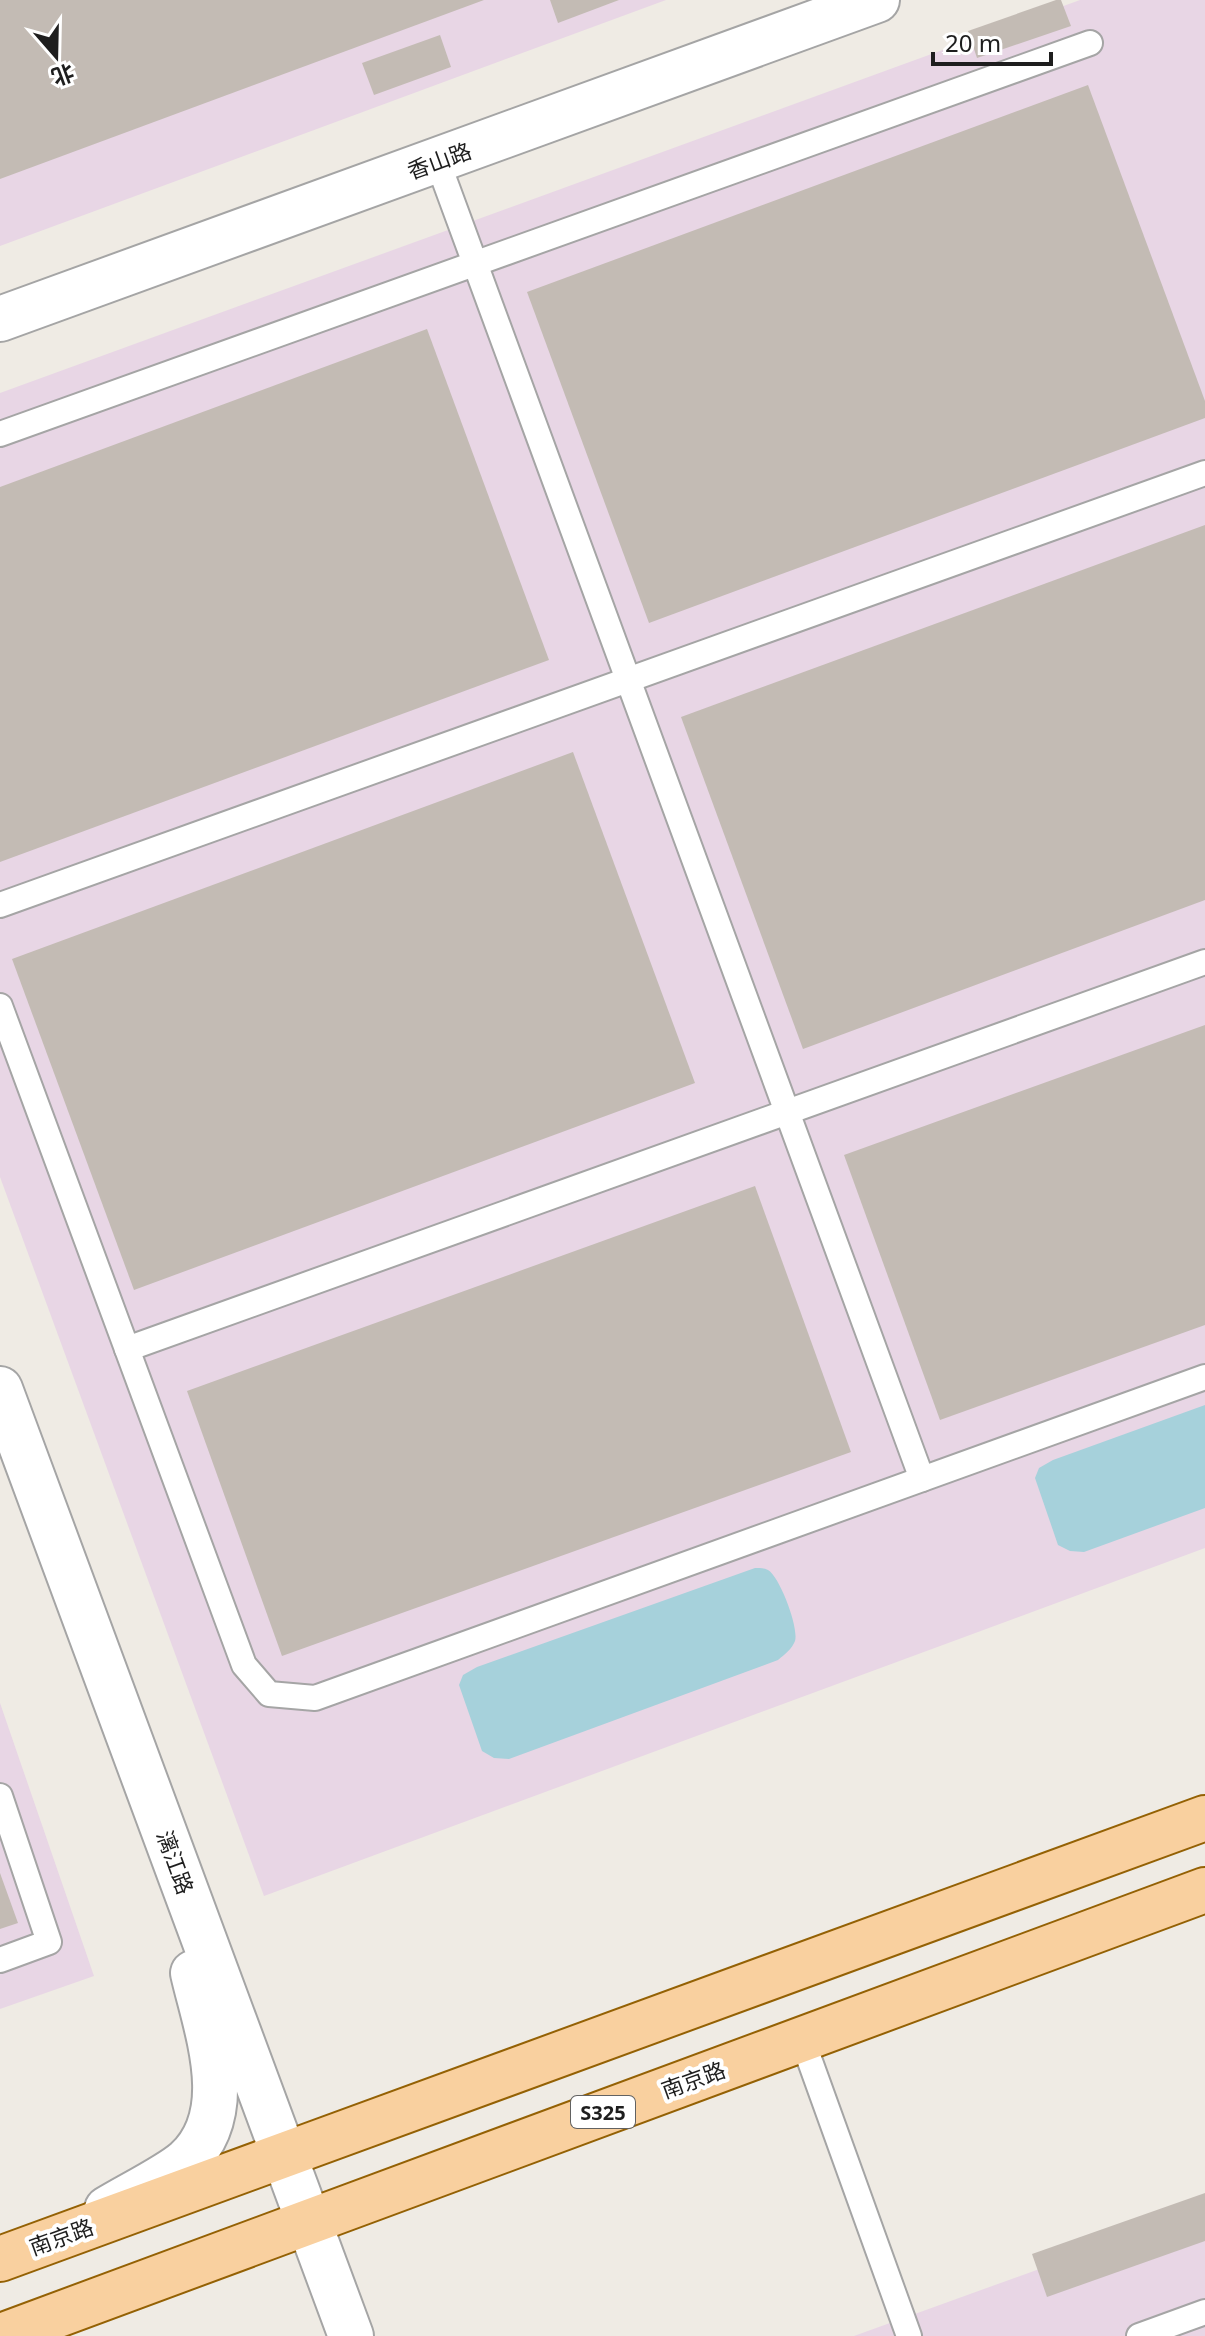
<svg xmlns="http://www.w3.org/2000/svg" width="1205" height="2336" font-family="'Noto Sans','Noto Sans SC',sans-serif">
  <style>
    .industrial { fill: #e8d6e5 }
    .water { fill: #a6d1db }
    .building { fill: #c3bbb4 }
    .lines { fill: none; stroke-linecap: round; stroke-linejoin: round }
    .service-casing { stroke: #a5a5a5; stroke-width: 28 }
    .tertiary-casing { stroke: #a5a5a5; stroke-width: 48 }
    .primary-casing { stroke: #946104; stroke-width: 48 }
    .service { stroke: #fff; stroke-width: 24 }
    .tertiary { stroke: #fff; stroke-width: 44 }
    .primary { stroke: #f9d09f; stroke-width: 44 }
    .labels { text-anchor: middle; dominant-baseline: central; stroke-width: 8; stroke-linejoin: round; paint-order: stroke }
    .shield { fill: #fff; stroke: #626262; stroke-width: 2 }
    .shield-label { font-size: 20px; font-weight: bold; fill: #1e1e1e }
    .street-label { font-size: 22px; fill: #1e1e1e; stroke: #fff }
  </style>
  <rect width="100%" height="100%" fill="#efebe4"/>
  <g class="industrial">
    <polygon points="0,0 666,0 0,246"/>
    <polygon points="1080,0 1205,0 1205,1548 264,1896 0,1177 0,393"/>
    <polygon points="0,1703 94,1976 0,2009"/>
    <polygon points="1205,2209 1205,2336 854,2336"/>
  </g>
  <g class="water">
    <polygon points="1205,1405 1205,1508 1084,1552 1070,1551 1058,1545 1035,1478 1039,1468 1053,1460"/>
    <path d="M755,1568c5,0 9,0 13,2 12,7 31,58 27,71 -3,8 -10,13 -17,19l-269,99 -15,-1 -12,-7 -23,-66 4,-10 14,-8z"/>
  </g>
  <g class="building">
    <polygon points="0,0 484,0 0,179"/>
    <polygon points="550,0 619,0 558,23"/>
    <polygon points="1056,0 1061,0 1071,26 977,58 968,31"/>
    <polygon points="440,35 451,67 374,95 362,63"/>
    <polygon points="1088,85 1205,401 1205,418 649,623 527,292"/>
    <polygon points="427,329 549,660 0,862 0,487"/>
    <polygon points="1205,525 1205,900 803,1049 681,717"/>
    <polygon points="573,752 695,1083 134,1290 12,959"/>
    <polygon points="1205,1025 1205,1325 940,1420 844,1155"/>
    <polygon points="755,1186 851,1452 282,1656 187,1391"/>
    <polygon points="0,1873 18,1923 0,1929"/>
    <polygon points="1205,2193 1205,2241 1047,2297 1032,2254"/>
  </g>
  <g class="lines">
    <defs>
      <g id="service">
        <polyline points="437,160 922,1479"/>
        <polyline points="0,434 1090,43"/>
        <polyline points="0,905 1205,473"/>
        <polyline points="0,1006 244,1665 269,1694 315,1698 1205,1377"/>
        <polyline points="127,1349 1205,962"/>
        <polyline points="0,1796 49,1942 0,1960"/>
        <polyline points="802,2039 909,2336"/>
        <polyline points="1139,2336 1205,2312"/>
      </g>
      <g id="tertiary">
        <polyline points="0,319 877,0"/>
        <polyline points="0,1389 351,2336"/>
        <path d="M107,2209c21,-13 62,-33 79,-48 53,-48 20,-131 7,-188"/>
      </g>
      <g id="primary">
        <polyline points="0,2259 1205,1818"/>
        <polyline points="1,2336 1205,1890"/>
      </g>
    </defs>
    <use href="#service" class="service-casing"/>
    <use href="#tertiary" class="tertiary-casing"/>
    <use href="#primary" class="primary-casing"/>
    <use href="#service" class="service"/>
    <use href="#tertiary" class="tertiary"/>
    <use href="#primary" class="primary"/>
  </g>
  <g class="labels">
    <rect class="shield" x="571" y="2096" width="64" height="32" rx="6"/>
    <g class="shield-label">
      <text x="603" y="2112">S325</text>
    </g>
    <g class="street-label">
      <text transform="translate(439 160) rotate(-20)">香山路</text>
      <text transform="translate(176 1862) rotate(70)">漓江路</text>
      <text transform="translate(693 2079) rotate(-20)">南京路</text>
      <text transform="translate(61 2236) rotate(-20)">南京路</text>
    </g>
  </g>
  <g transform="translate(56 56) rotate(160)" stroke="#ffffff" stroke-width="6" paint-order="stroke">
  <path d="M0-6L14 30L0 20L-14 30Z" fill="#1e1e1e"/>
  <text y="-12" font-size="22" font-weight="bold" text-anchor="middle" fill="#1e1e1e">北</text>
  </g>
  <path d="M933 52v12h118v-12" fill="none" stroke="#1e1e1e" stroke-width="4"/>
  <text x="945" y="52" font-size="24" fill="#1e1e1e" stroke="#ffffff" stroke-width="6" paint-order="stroke">20 m</text>
</svg>
